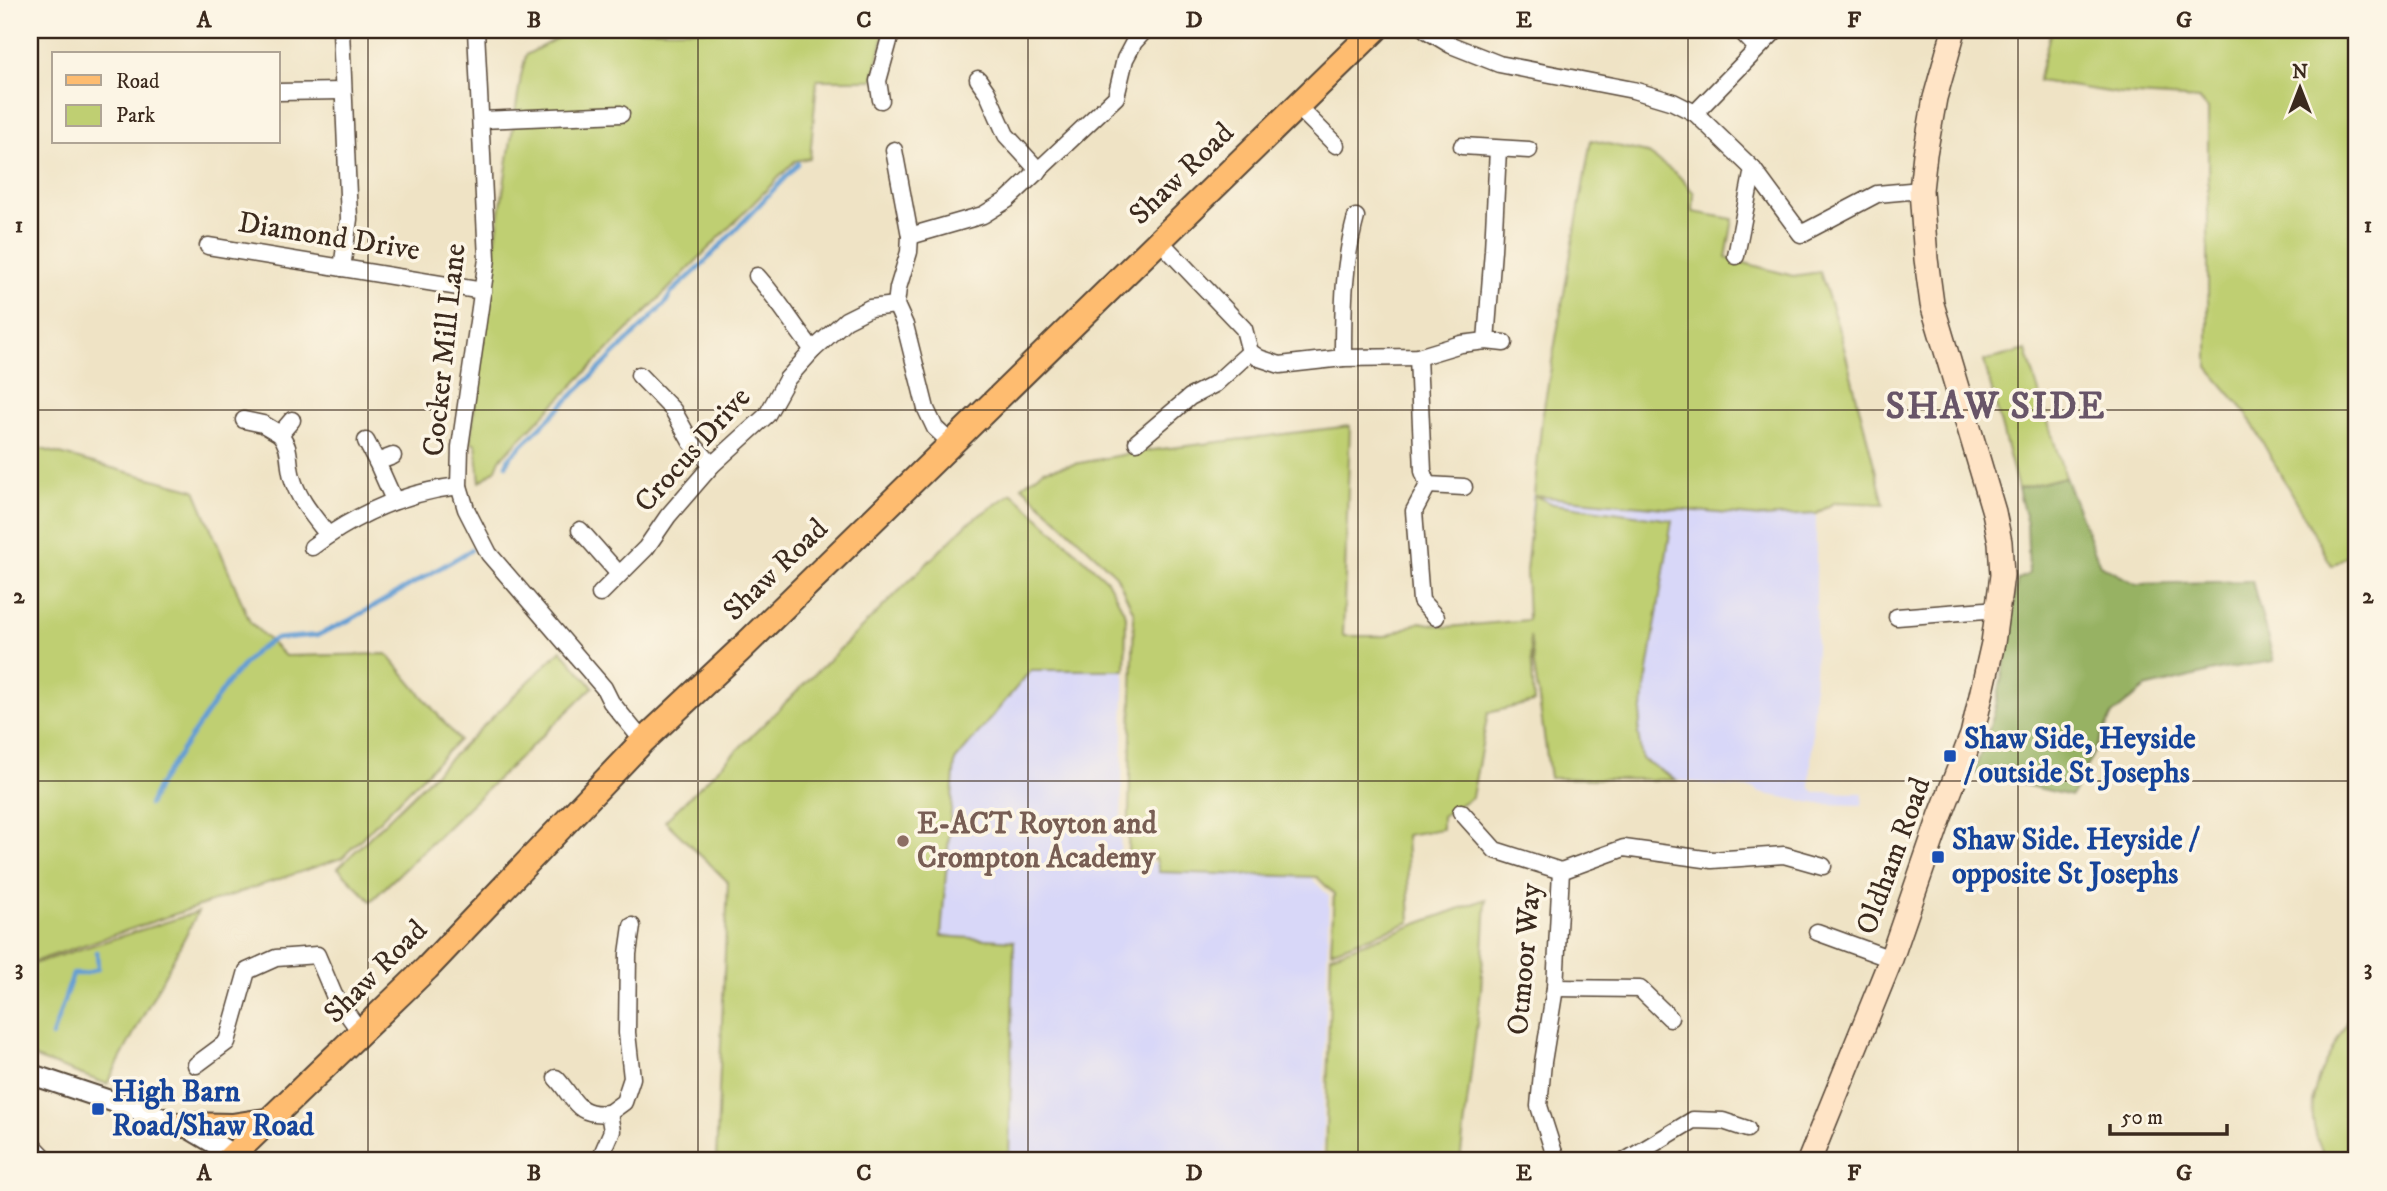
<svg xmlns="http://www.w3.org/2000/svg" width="2387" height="1191" font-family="'IM FELL DW Pica',serif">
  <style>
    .built { fill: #d8d7f8 }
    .green { fill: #bfcf72; stroke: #7d7c48; stroke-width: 2 }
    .forest { fill: #97b264; stroke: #696e41; stroke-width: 2 }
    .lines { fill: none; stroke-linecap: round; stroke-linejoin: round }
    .stream { stroke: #639ed3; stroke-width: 4.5 }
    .minor-casing { stroke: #564637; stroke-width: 19 }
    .tertiary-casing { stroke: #564637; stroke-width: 23 }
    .secondary-casing { stroke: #564637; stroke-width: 26 }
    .primary-casing { stroke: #564637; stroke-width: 28 }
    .minor { stroke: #fff; stroke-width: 16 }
    .tertiary { stroke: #fff; stroke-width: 19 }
    .secondary { stroke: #ffe4c6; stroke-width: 23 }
    .primary { stroke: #febc70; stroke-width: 24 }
    .grid { fill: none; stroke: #3b2a1e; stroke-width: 2; stroke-opacity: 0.55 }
    .transit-dot { fill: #1a4fb4; stroke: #fcf5e5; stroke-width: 2.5 }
    .education-dot { fill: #8d6e63; stroke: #fcf5e5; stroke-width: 2.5 }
    .labels { text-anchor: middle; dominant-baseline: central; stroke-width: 7; stroke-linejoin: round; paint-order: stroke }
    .street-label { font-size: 30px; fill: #3b2a1e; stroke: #fcf5e5 }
    .transit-label { font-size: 30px; font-weight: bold; fill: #164399; stroke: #fcf5e5; text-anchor: start }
    .education-label { font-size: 30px; font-weight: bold; fill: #785e54; stroke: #fcf5e5; text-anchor: start }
    .district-label { font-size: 37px; font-weight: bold; letter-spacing: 2px; fill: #685568; stroke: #fcf5e5 }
    .neatline { fill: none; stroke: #3b2a1e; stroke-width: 2.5 }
    .grid-label { font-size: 23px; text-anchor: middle; font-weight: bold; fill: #3b2a1e }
  </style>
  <rect width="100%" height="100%" fill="#fcf5e5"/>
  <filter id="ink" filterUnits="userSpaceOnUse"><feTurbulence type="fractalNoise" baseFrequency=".0143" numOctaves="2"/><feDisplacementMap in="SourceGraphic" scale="14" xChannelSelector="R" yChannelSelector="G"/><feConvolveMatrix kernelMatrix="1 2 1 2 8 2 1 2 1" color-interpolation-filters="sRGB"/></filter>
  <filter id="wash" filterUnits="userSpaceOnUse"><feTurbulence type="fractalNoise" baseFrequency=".00686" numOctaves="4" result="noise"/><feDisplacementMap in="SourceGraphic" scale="28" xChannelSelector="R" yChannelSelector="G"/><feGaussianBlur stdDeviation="1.57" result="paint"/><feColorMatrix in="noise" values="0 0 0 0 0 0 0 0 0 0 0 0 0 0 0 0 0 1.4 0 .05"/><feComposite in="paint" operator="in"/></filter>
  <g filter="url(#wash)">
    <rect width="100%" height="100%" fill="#efe3c5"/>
    <g class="built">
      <polygon points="1012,493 1107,580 1126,615 1120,863 1124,860 1156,863 1160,872 1309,876 1329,896 1322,1161 716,1161 728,882 665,821 968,523"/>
      <polygon points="1532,495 1761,517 1816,514 1816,647 1810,787 1815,792 1863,793 1862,805 1819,804 1760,793 1755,789 1676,780 1550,778 1526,571"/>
    </g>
    <g class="green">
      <path d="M572,30h313l-12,50h-56l-7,78 -15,3 -295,298 -4,10 -16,13 -4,-38 -5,-2c11,-123 31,-244 50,-366l5,-21z"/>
      <polygon points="2051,30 2357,30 2357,548 2332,566 2245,411 2208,368 2208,109 2199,99 2121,94 2038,81"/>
      <polygon points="1591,140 1647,153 1678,175 1694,193 1693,212 1733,219 1726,258 1793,276 1820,272 1841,336 1884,504 1835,502 1816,514 1761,517 1535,496 1553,504 1672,520 1638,734 1642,759 1676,780 1550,778 1530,636 1534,702 1488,713 1472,797 1442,816 1442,829 1406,835 1410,922 1331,951 1334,894 1317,877 1159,872 1156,859 1128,855 1134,613 1116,575 1022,486 1044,470 1137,452 1350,426 1343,636 1386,636 1420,622 1447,627 1528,620 1526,571 1542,418"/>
      <polygon points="2026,350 2065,477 2018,489 1984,361"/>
      <polygon points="30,446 195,490 250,622 285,656 387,654 459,740 342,858 30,963"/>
      <polygon points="1012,493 1107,580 1126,615 1125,670 1031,670 955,761 941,936 1014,941 1009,1161 716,1161 728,882 665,821 968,523"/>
      <polygon points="561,650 593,687 371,901 338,868"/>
      <polygon points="1486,899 1481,990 1460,1161 1325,1161 1331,955"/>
      <polygon points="198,912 107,1084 30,1056 30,965"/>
      <path d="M2357,1000v161h-30c-37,-66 5,-101 30,-161z"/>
    </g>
    <polygon class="forest" points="2065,477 2100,565 2136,584 2252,581 2274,661 2223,669 2145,688 2112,715 2072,796 1974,773 1994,714 2009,642 2017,580 2029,574 2027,524 2018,489"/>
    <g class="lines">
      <g class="stream">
        <polyline points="506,465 509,458 665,304 672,292 701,266 798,164"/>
        <polyline points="149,805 159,784 228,682 255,652 274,639 318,635 350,620 471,550"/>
        <polyline points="52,1036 73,974 84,974 98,969 97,952"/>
      </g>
    </g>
  </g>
  <g filter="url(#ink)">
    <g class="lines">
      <defs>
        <g id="minor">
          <polyline points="341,30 349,219 342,268"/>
          <polyline points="476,30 487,259 460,447 459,486 466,509 489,554 604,688 611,702 643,741"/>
          <polyline points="1426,30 1451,45 1499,64 1633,90 1673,102 1695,113 1753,169 1801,234 1877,194 1921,190"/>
          <polyline points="1740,30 1757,48"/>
          <polyline points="978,79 987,92 1006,135 1039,171"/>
          <polyline points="278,92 343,91"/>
          <polyline points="881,100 878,81 892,30"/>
          <polyline points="1297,106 1336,145"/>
          <polyline points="1695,113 1776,30"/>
          <polyline points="481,120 621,114"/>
          <polyline points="1462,146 1529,150"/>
          <polyline points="894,150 910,236 909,252 898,288 896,305 905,325 926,409 935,428 951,443"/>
          <polyline points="910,236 983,215 1007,200 1116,97 1125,59 1134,42 1145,30"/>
          <polyline points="1159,240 1244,329 1250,352 1259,358 1280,365 1343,358 1418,357 1461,344 1486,341 1504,343"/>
          <polyline points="208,246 483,291"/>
          <polyline points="1736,256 1753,169"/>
          <path d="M757,276c21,23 36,49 56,74"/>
          <polyline points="1486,341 1493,250 1498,149"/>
          <polyline points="1418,357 1423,471 1428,485 1414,511 1421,601 1436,617"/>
          <path d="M1343,358c0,-48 0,-94 13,-141"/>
          <polyline points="639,375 673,410 691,442 712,465"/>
          <polyline points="244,420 263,424 280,434 292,420"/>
          <path d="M280,434c12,16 7,25 12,43 6,22 22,40 36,58"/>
          <polyline points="366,441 377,462"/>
          <polyline points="1137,442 1190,397 1215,384 1250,352"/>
          <polyline points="393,456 377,462 394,500"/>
          <polyline points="1428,485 1464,487"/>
          <polyline points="580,530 619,574"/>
          <path d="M312,547c44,-33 93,-55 147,-61"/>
          <polyline points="600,594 646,548 668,516 712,465 767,415 787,379 813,350 846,320 870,308 896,305"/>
          <polyline points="1897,617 1998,609"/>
          <polyline points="1461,812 1495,850 1561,871"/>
          <polyline points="1817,932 1891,959"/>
          <polyline points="1555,988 1640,989 1670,1018"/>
          <polyline points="196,1065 227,1042 247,971 276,958 317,955 334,995 361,1033"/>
          <path d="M556,1078c19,20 19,39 53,35"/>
          <polyline points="609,1113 624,1102 632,1078 627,1033 628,954 632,926"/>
          <polyline points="30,1142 48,1161"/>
          <polyline points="599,1161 612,1131 609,1113"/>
          <polyline points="1561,1161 1554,1153 1539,1106 1543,1062 1555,988 1561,871 1624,848 1712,860 1784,855 1823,866"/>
          <polyline points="1625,1161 1693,1120 1723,1121 1747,1129"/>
        </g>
        <polyline id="tertiary" points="30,1074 183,1125 244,1161"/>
        <polyline id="secondary" points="1809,1161 1891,959 1940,817 1972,735 1993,643 2002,575 2000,542 1994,512 1932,304 1926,259 1921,190 1925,154 1935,98 1954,30"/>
        <g id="primary">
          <polyline points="183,1125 232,1126 272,1120"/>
          <polyline points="227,1161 427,968 643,741 739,651 1375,30"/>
        </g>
      </defs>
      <use href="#minor" class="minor-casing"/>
      <use href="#tertiary" class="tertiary-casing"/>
      <use href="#secondary" class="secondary-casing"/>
      <use href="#primary" class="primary-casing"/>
      <use href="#minor" class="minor"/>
      <use href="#tertiary" class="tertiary"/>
      <use href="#secondary" class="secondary"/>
      <use href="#primary" class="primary"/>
    </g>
  </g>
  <path class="grid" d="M368,30v1131M698,30v1131M1028,30v1131M1358,30v1131M1688,30v1131M2018,30v1131M30,410h2327M30,781h2327"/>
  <g class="transit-dot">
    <rect x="1943" y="749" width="14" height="14" rx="3.5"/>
    <rect x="1931" y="850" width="14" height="14" rx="3.5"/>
    <rect x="91" y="1102" width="14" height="14" rx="3.5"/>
  </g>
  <circle class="education-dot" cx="903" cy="841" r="7"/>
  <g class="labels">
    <g class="street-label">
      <text transform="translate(1182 174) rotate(-44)">Shaw Road</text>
      <text transform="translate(329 237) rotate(9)">Diamond Drive</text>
      <text transform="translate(445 350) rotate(-84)">Cocker Mill Lane</text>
      <text transform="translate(693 450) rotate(-48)">Crocus Drive</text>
      <text transform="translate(776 570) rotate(-44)">Shaw Road</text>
      <text transform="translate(1894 856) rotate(-70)">Oldham Road</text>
      <text transform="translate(1525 959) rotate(-85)">Otmoor Way</text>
      <text transform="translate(376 972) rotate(-45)">Shaw Road</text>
    </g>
    <g class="transit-label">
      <text x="1964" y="739">Shaw Side, Heyside<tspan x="1964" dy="34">/ outside St Josephs</tspan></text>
      <text x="1952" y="840">Shaw Side. Heyside /<tspan x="1952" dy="34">opposite St Josephs</tspan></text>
      <text x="112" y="1092">High Barn<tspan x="112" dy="34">Road/Shaw Road</tspan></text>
    </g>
    <g class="education-label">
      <text x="917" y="824">E-ACT Royton and<tspan x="917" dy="34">Crompton Academy</tspan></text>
    </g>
    <g class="district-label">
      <text x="1996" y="407">SHAW SIDE</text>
    </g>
  </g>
  <rect width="2387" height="1191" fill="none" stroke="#fcf5e5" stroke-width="77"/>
  <rect x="52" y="52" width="228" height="91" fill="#fcf5e5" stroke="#afa495" stroke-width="2"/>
  <rect x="66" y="75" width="35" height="10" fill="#febc70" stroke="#afa495" stroke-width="2"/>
  <text x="116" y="88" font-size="21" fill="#3b2a1e">Road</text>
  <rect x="66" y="105" width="35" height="21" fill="#bfcf72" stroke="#afa495" stroke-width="2"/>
  <text x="116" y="122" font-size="21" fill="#3b2a1e">Park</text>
  <g transform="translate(2300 88)" stroke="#fcf5e5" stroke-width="5" paint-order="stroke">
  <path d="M0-5L12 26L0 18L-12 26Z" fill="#3b2a1e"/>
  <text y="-10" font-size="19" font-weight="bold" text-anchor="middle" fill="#3b2a1e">N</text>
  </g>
  <path d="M2110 1124v10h117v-10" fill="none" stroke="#3b2a1e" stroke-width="3.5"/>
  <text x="2121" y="1124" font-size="21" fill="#3b2a1e" stroke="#fcf5e5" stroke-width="5" paint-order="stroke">50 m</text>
  <rect x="38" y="38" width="2310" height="1114" class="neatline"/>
  <g class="grid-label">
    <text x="204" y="27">A</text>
    <text x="534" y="27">B</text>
    <text x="864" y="27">C</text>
    <text x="1194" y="27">D</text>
    <text x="1524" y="27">E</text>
    <text x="1854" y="27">F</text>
    <text x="2184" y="27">G</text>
    <text x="19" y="232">1</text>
    <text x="2368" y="232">1</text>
    <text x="19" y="603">2</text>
    <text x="2368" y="603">2</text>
    <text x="19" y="975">3</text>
    <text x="2368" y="975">3</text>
    <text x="204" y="1180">A</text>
    <text x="534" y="1180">B</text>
    <text x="864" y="1180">C</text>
    <text x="1194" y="1180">D</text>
    <text x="1524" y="1180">E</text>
    <text x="1854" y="1180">F</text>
    <text x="2184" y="1180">G</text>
  </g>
</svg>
